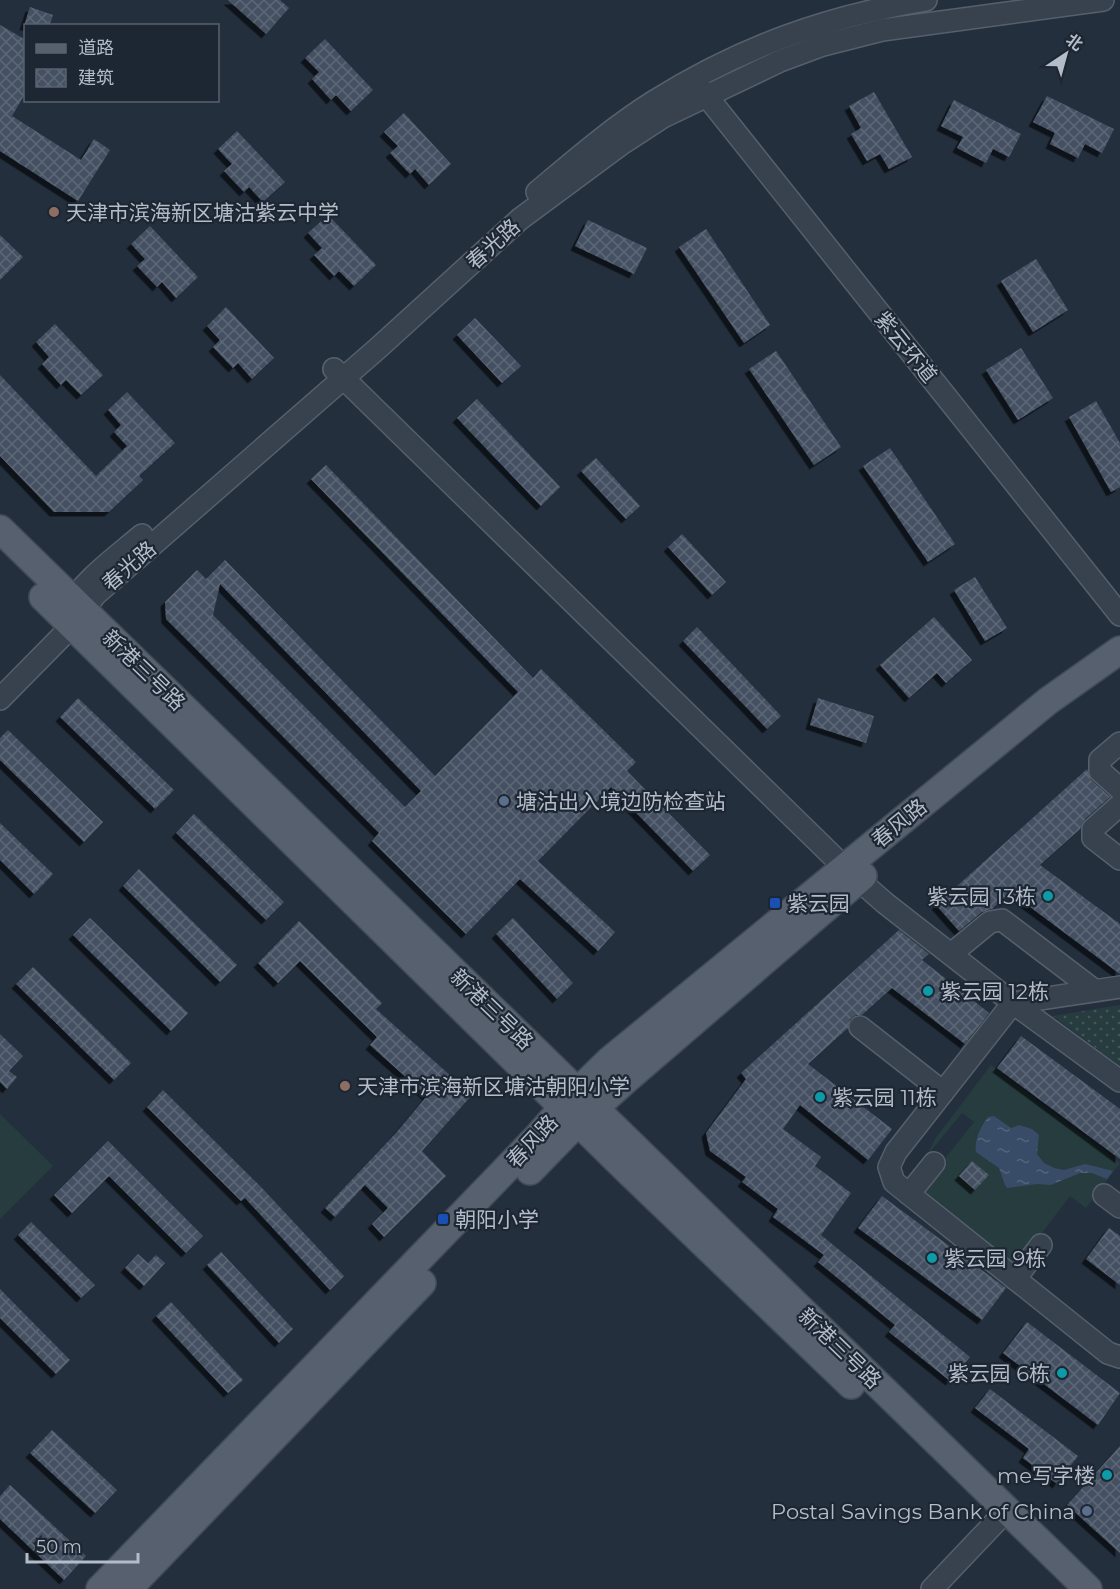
<svg xmlns="http://www.w3.org/2000/svg" width="1120" height="1589" font-family="Montserrat,'Noto Sans SC',sans-serif">
  <style>
    .grass { fill: url(#grass-dots) }
    .garden { fill: #263c3f }
    .water { fill: url(#water-ripples) }
    .building { fill: url(#building-cross-hatch); fill-rule: evenodd; filter: url(#shadow) }
    .lines { fill: none; stroke-linecap: round; stroke-linejoin: round }
    .minor-casing { stroke: #565f6c; stroke-width: 24 }
    .major-casing { stroke: #414a57; stroke-width: 30 }
    .minor { stroke: #38414e; stroke-width: 21 }
    .major { stroke: #56606e; stroke-width: 27 }
    .education-dot { fill: #8d6e63; stroke: #1d2633; stroke-width: 2 }
    .service-dot { fill: #5c6f8a; stroke: #1d2633; stroke-width: 2 }
    .culture-dot { fill: #0f9aa8; stroke: #1d2633; stroke-width: 2 }
    .transit-dot { fill: #1a4fb4; stroke: #1d2633; stroke-width: 2 }
    .labels { text-anchor: middle; dominant-baseline: central; stroke-width: 4.5; stroke-linejoin: round; paint-order: stroke }
    .poi-label { font-size: 21px; fill: #b4bcc9; stroke: #1d2633; text-anchor: start }
    .street-label { font-size: 21px; fill: #b4bcc9; stroke: #1d2633 }
  </style>
  <defs>
    <pattern id="grass-dots" width="8" height="8" patternUnits="userSpaceOnUse" patternTransform="scale(1.5)"><rect width="8" height="8" fill="#263c3f"/><path d="M2 2h.1M6 6h.1" fill="none" stroke="#435659" stroke-width="1.8" stroke-linecap="round"/></pattern>
    <pattern id="water-ripples" width="26" height="14" patternUnits="userSpaceOnUse" patternTransform="scale(1.5)"><rect width="26" height="14" fill="#394c67"/><path d="M2 4q2-2 4 0t4 0M15 11q2-2 4 0t4 0" fill="none" stroke="#53647b"/></pattern>
    <pattern id="building-cross-hatch" width="8" height="8" patternUnits="userSpaceOnUse" patternTransform="scale(1.5)"><rect width="8" height="8" fill="#455162"/><path d="M0 0l8 8M0 8l8-8" fill="none" stroke="#5d6877"/></pattern>
    <filter id="shadow"><feDropShadow dx="-4.5" dy="4.5" stdDeviation="0" flood-color="#0009"/></filter>
  </defs>
  <rect width="100%" height="100%" fill="#242f3e"/>
  <polygon class="grass" points="1120,1005 1120,1066 1053,1016"/>
  <g class="garden">
    <polygon points="991,1065 1120,1163 1086,1208 1070,1196 1017,1266 920,1190 974,1122 962,1113 926,1157 935,1139"/>
    <polygon points="0,1114 53,1166 0,1219"/>
  </g>
  <path class="water" d="M994,1116l17,12 8,-3 13,4 7,6 -2,19 7,9 10,5 10,2 21,-6 28,7 -6,8 -15,-6h-12l-29,12 -14,-1 -30,4 -2,-3 -6,-17 -23,-16c-2,-12 5,-26 12,-35z"/>
  <g class="building">
    <polygon points="228,0 280,0 289,8 266,34"/>
    <polygon points="30,7 53,15 49,26 24,26"/>
    <polygon points="0,25 26,40 26,92 12,116 81,160 94,139 110,150 78,201 0,151"/>
    <polygon points="325,39 373,90 351,111 336,95 331,100 312,79 319,72 305,58"/>
    <polygon points="874,92 912,157 889,169 880,154 867,161 851,134 861,128 849,106"/>
    <polygon points="1047,96 1114,129 1102,153 1085,144 1078,158 1050,144 1055,133 1033,122"/>
    <polygon points="954,100 1021,134 1009,157 993,149 986,163 957,148 963,137 941,126"/>
    <polygon points="404,113 451,164 429,185 415,169 410,174 390,153 398,146 384,132"/>
    <polygon points="237,131 285,182 263,202 249,187 244,192 224,171 232,164 218,149"/>
    <polygon points="328,215 376,265 354,286 339,271 334,276 314,255 322,248 308,233"/>
    <polygon points="588,220 647,248 634,274 575,246"/>
    <polygon points="150,226 198,277 176,298 162,282 157,287 137,266 145,259 131,244"/>
    <polygon points="706,229 770,325 744,343 679,247"/>
    <polygon points="0,235 23,257 0,280"/>
    <polygon points="1036,259 1068,310 1033,332 1001,281"/>
    <polygon points="226,307 274,358 252,379 238,363 233,368 213,347 220,340 207,326"/>
    <polygon points="475,318 521,366 502,383 457,335"/>
    <polygon points="55,324 103,375 81,395 66,380 61,385 42,364 49,357 36,342"/>
    <polygon points="1021,348 1053,398 1018,420 986,370"/>
    <polygon points="776,351 841,447 814,465 749,369"/>
    <polygon points="0,375 96,476 127,446 114,432 121,425 108,410 127,392 175,443 139,476 143,480 109,512 54,512 0,456"/>
    <polygon points="477,399 560,487 541,506 457,418"/>
    <polygon points="1096,401 1120,443 1120,487 1111,492 1069,417"/>
    <polygon points="890,448 955,544 928,562 863,466"/>
    <polygon points="596,458 640,506 626,519 581,471"/>
    <path d="M326,465l207,213 8,-9 95,93 -9,9 83,84 -17,16 -82,-84 -73,74 77,71 -17,19 -78,-72 -54,55 -94,-93 7,-8 -213,-214 -1,-17 32,-32 9,9 19,-19 210,216 83,-84 -207,-213zM220,584l201,207 -16,16 -192,-192z"/>
    <polygon points="682,534 726,582 712,595 668,547"/>
    <polygon points="975,577 1007,628 985,641 954,590"/>
    <polygon points="934,617 972,660 946,683 937,673 909,698 880,665"/>
    <polygon points="697,627 781,716 767,729 683,641"/>
    <polygon points="78,698 174,790 155,809 60,717"/>
    <polygon points="818,698 874,716 866,743 810,725"/>
    <polygon points="8,730 103,822 84,842 0,760 0,738"/>
    <polygon points="1087,769 1091,780 1110,797 1085,819 1080,829 1040,865 1120,924 1120,974 1010,892 992,909 982,912 959,931 936,905"/>
    <polygon points="194,814 284,902 266,920 176,833"/>
    <polygon points="0,823 53,874 34,894 0,860"/>
    <polygon points="139,869 237,965 220,982 123,886"/>
    <polygon points="90,918 188,1013 171,1031 73,935"/>
    <polygon points="513,918 573,983 557,999 496,934"/>
    <polygon points="299,921 382,1003 376,1009 472,1095 422,1151 446,1176 384,1237 372,1224 388,1208 365,1185 335,1217 325,1208 395,1134 427,1096 370,1045 377,1037 300,961 278,983 258,963"/>
    <polygon points="899,930 929,954 922,960 989,1013 965,1044 892,988 862,1015 856,1015 850,1019 848,1028 808,1064 892,1129 868,1160 800,1105 783,1129 821,1157 815,1166 851,1193 821,1235 970,1357 950,1381 889,1332 895,1325 818,1262 824,1255 773,1217 778,1209 742,1182 746,1177 710,1151 706,1133 746,1079 741,1073"/>
    <polygon points="33,967 131,1063 114,1080 16,984"/>
    <polygon points="0,1034 23,1056 9,1071 17,1077 7,1089 0,1082"/>
    <polygon points="1021,1036 1120,1109 1120,1159 997,1068"/>
    <polygon points="163,1090 262,1188 344,1276 330,1290 245,1198 241,1201 147,1107"/>
    <polygon points="108,1141 203,1236 186,1253 109,1176 72,1213 54,1195"/>
    <polygon points="972,1161 989,1175 975,1190 959,1176"/>
    <polygon points="882,1196 1006,1288 982,1320 858,1228"/>
    <polygon points="31,1222 95,1285 81,1298 18,1235"/>
    <polygon points="1109,1228 1120,1236 1120,1285 1086,1259"/>
    <polygon points="221,1252 293,1329 279,1343 207,1265"/>
    <polygon points="138,1254 148,1263 156,1255 165,1263 144,1286 125,1268"/>
    <polygon points="0,1289 70,1360 56,1374 0,1318"/>
    <polygon points="171,1302 243,1380 228,1393 156,1316"/>
    <polygon points="1027,1322 1120,1393 1098,1425 1003,1353"/>
    <polygon points="990,1389 1078,1456 1057,1484 1023,1458 1029,1449 975,1408"/>
    <polygon points="52,1430 117,1490 95,1513 30,1453"/>
    <polygon points="1120,1446 1120,1553 1067,1505"/>
    <polygon points="10,1485 86,1556 64,1580 0,1519 0,1496"/>
  </g>
  <g class="lines">
    <defs>
      <g id="minor">
        <polyline points="697,84 1120,615"/>
        <path d="M537,192c37,-31 75,-64 116,-90 88,-55 172,-85 273,-102"/>
        <polyline points="334,369 845,868 885,903 1013,1003 1120,987"/>
        <path d="M65,612c18,-32 50,-54 77,-77"/>
        <polyline points="0,699 72,626 95,595 377,349 520,219 620,145 663,117 780,61 823,45 882,30 1103,0"/>
        <polyline points="1120,743 1100,760 1100,771 1120,789"/>
        <polyline points="1120,805 1093,829 1093,838 1120,859"/>
        <polyline points="951,954 990,922 1002,920 1094,990"/>
        <polyline points="860,1027 943,1092"/>
        <polyline points="1120,1081 1013,1003 896,1152 889,1167 894,1182 909,1194 1108,1353 1120,1357"/>
        <polyline points="909,1194 934,1163"/>
        <polyline points="1104,1195 1120,1207"/>
        <polyline points="1015,1279 1041,1245"/>
        <polyline points="932,1589 1006,1511"/>
      </g>
      <g id="major">
        <polyline points="0,529 1088,1589"/>
        <polyline points="43,597 628,1171 851,1385"/>
        <polyline points="530,1171 568,1132 628,1078 863,876"/>
        <polyline points="100,1589 538,1136 574,1095 610,1060 1048,701 1120,650"/>
        <polyline points="128,1589 422,1283"/>
      </g>
    </defs>
    <use href="#minor" class="minor-casing"/>
    <use href="#major" class="major-casing"/>
    <use href="#minor" class="minor"/>
    <use href="#major" class="major"/>
  </g>
  <g class="education-dot">
    <circle cx="54" cy="212" r="6"/>
    <circle cx="345" cy="1086" r="6"/>
  </g>
  <g class="service-dot">
    <circle cx="504" cy="801" r="6"/>
    <circle cx="1087" cy="1511" r="6"/>
  </g>
  <g class="culture-dot">
    <circle cx="1048" cy="896" r="6"/>
    <circle cx="928" cy="991" r="6"/>
    <circle cx="820" cy="1097" r="6"/>
    <circle cx="932" cy="1258" r="6"/>
    <circle cx="1062" cy="1373" r="6"/>
    <circle cx="1107" cy="1475" r="6"/>
  </g>
  <g class="transit-dot">
    <rect x="769" y="897" width="12" height="12" rx="3"/>
    <rect x="437" y="1213" width="12" height="12" rx="3"/>
  </g>
  <g class="labels">
    <g class="poi-label">
      <text x="66" y="212">天津市滨海新区塘沽紫云中学</text>
      <text x="516" y="801">塘沽出入境边防检查站</text>
      <text x="1036" y="896" text-anchor="end">紫云园 13栋</text>
      <text x="787" y="903">紫云园</text>
      <text x="940" y="991">紫云园 12栋</text>
      <text x="357" y="1086">天津市滨海新区塘沽朝阳小学</text>
      <text x="832" y="1097">紫云园 11栋</text>
      <text x="455" y="1219">朝阳小学</text>
      <text x="944" y="1258">紫云园 9栋</text>
      <text x="1050" y="1373" text-anchor="end">紫云园 6栋</text>
      <text x="1095" y="1475" text-anchor="end">me写字楼</text>
      <text x="1075" y="1511" text-anchor="end">Postal Savings Bank of China</text>
    </g>
    <g class="street-label">
      <text transform="translate(493 244) rotate(-42)">春光路</text>
      <text transform="translate(906 347) rotate(51)">紫云环道</text>
      <text transform="translate(129 566) rotate(-41)">春光路</text>
      <text transform="translate(144 670) rotate(44)">新港三号路</text>
      <text transform="translate(899 823) rotate(-39)">春风路</text>
      <text transform="translate(492 1009) rotate(44)">新港三号路</text>
      <text transform="translate(532 1141) rotate(-47)">春风路</text>
      <text transform="translate(840 1348) rotate(44)">新港三号路</text>
    </g>
  </g>
  <rect x="24" y="24" width="195" height="78" fill="#1d2633" stroke="#59626f" stroke-width="1.5"/>
  <rect x="36" y="44" width="30" height="9" fill="#56606e" stroke="#59626f" stroke-width="1.5"/>
  <text x="78" y="54" font-size="18" fill="#b4bcc9">道路</text>
  <rect x="36" y="69" width="30" height="18" fill="url(#building-cross-hatch)" stroke="#59626f" stroke-width="1.5"/>
  <text x="78" y="84" font-size="18" fill="#b4bcc9">建筑</text>
  <g transform="translate(1066 54) rotate(36)" stroke="#1d2633" stroke-width="4.5" paint-order="stroke">
  <path d="M0-4.5L10 22L0 15L-10 22Z" fill="#b4bcc9"/>
  <text y="-9" font-size="16" font-weight="bold" text-anchor="middle" fill="#b4bcc9">北</text>
  </g>
  <path d="M27 1553v9h111v-9" fill="none" stroke="#b4bcc9" stroke-width="3"/>
  <text x="36" y="1553" font-size="18" fill="#b4bcc9" stroke="#1d2633" stroke-width="4.5" paint-order="stroke">50 m</text>
</svg>
